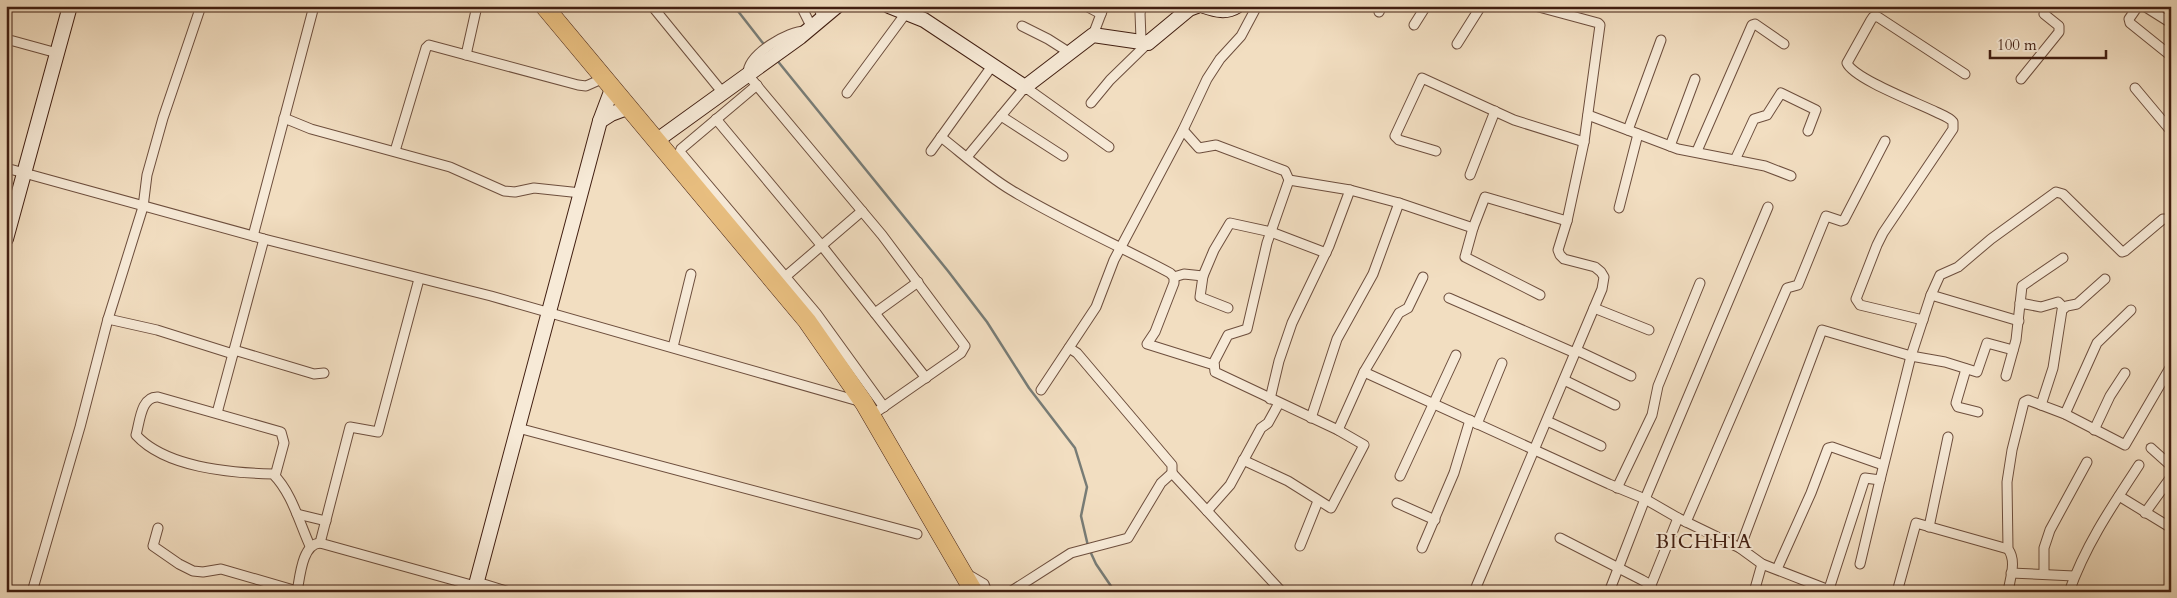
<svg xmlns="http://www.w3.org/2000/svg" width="2177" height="598" font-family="Cardo,serif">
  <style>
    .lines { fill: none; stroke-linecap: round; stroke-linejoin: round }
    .stream { stroke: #787c76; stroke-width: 2.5 }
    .street-casing { stroke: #6d4e3d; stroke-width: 11 }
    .secondary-casing { stroke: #411e11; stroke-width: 16 }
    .highway-casing { stroke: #411e11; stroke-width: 19 }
    .street { stroke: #f7ead7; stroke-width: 9 }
    .secondary { stroke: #f7ead7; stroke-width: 14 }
    .highway { stroke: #e9bf80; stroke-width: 18 }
    .labels { text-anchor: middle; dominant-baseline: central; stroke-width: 4; stroke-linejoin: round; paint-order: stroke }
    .quarter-label { font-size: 20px; letter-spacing: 1px; fill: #411e11; stroke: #f7ead7 }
  </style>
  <rect width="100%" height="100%" fill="#f2dec1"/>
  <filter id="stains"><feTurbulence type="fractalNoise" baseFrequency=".004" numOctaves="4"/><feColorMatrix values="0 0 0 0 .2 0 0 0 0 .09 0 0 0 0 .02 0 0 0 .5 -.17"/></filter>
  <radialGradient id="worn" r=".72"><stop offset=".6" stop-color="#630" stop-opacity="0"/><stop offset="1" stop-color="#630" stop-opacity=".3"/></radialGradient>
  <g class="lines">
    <g class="stream">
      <polyline points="734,6 766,47"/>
      <polyline points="776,59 948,271 987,322 1029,388 1075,448 1087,487 1081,516 1088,546"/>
      <polyline points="1090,551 1096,564 1115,592"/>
    </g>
    <defs>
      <g id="street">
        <polyline points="652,6 723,93"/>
        <polyline points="801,6 812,28"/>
        <polyline points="818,6 823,19"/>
        <polyline points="1086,6 1101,14"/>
        <polyline points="2138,6 2129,19 2130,23 2171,56"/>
        <polyline points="2144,6 2171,23"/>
        <polyline points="1379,12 1382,6"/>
        <polyline points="1414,25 1426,6"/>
        <polyline points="1022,26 1048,39 1070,53"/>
        <path d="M806,31c-17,-1 -60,24 -58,44l134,160 83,111 -4,7 -89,62"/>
        <polyline points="1093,35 1104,6"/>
        <polyline points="6,39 57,53"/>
        <polyline points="1457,44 1481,6"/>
        <polyline points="466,55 477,6"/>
        <polyline points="2021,79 2059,32 2059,26 2044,14 2047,6"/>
        <polyline points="757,85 681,149 680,152 816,313 884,407"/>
        <polyline points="2135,88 2171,131"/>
        <polyline points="847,93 906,13"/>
        <polyline points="1091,103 1110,80 1148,43 1141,39 1140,13 1142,7"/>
        <polyline points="1588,115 1678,149 1765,166 1791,176"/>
        <polyline points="1001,116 1063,156"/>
        <polyline points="284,118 311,129 450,167 504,191 515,192 534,188 581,193"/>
        <polyline points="716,119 822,246 926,378"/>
        <polyline points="1183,130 1199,148 1216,145 1285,171 1289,180 1267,243 1247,329 1228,335 1214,362 1215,372 1338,430 1364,445 1331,508 1288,481 1243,460"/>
        <polyline points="1628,130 1661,40"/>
        <path d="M941,137c23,18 45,38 70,53 51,31 107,55 159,83l4,4v6l-19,49 -8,12 67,21"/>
        <polyline points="1670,146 1695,79"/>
        <polyline points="395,151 426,48 429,45 578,85 586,86 604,78"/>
        <polyline points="931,151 992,66"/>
        <polyline points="1436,151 1399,140 1395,136 1422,78 1514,120 1584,142"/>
        <polyline points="1697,151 1752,25 1755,24 1784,44"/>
        <polyline points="967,157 1025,87 1109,147"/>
        <polyline points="1735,160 1754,119 1767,115 1781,93 1816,110 1808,131"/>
        <polyline points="6,168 264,239 491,296 862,402"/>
        <polyline points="1470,175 1495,111"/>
        <polyline points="1289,180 1350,190 1399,203 1473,228 1485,197 1567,221"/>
        <polyline points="1619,208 1638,134"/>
        <polyline points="1473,228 1465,257 1540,295"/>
        <polyline points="253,236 314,6"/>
        <polyline points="1203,276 1200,297 1228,308"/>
        <polyline points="785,277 862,211"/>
        <polyline points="1174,277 1184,274 1203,276 1214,250 1230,223 1271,232 1326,253"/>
        <polyline points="1931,295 2019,321"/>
        <polyline points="1449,298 1575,353"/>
        <polyline points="2020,303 2041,307 2058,302 2064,308"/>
        <polyline points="1594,308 1649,330"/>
        <polyline points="875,313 918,282"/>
        <polyline points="108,319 143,207 147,175 163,118 201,6"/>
        <path d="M1923,320l-63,-15 -4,-6 21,-54 6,-12 70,-104v-7c-4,-5 -11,-7 -17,-10 -18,-9 -82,-33 -89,-49l24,-43 2,-3h5l87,57"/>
        <polyline points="673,347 691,274"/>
        <polyline points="1069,348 1077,353 1172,465 1172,473"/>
        <polyline points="234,350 314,374 324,373"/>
        <polyline points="1576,350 1631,376"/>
        <polyline points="1966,369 1956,403 1958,407 1978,412"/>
        <polyline points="1364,372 1609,484 1645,499 1678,518 1740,548 1762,564 1834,592"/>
        <polyline points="2006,376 2016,340 2022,286 2063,258"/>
        <polyline points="1564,380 1615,405"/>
        <polyline points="1041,390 1096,307 1114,260 1183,130 1207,79 1220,59 1241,36 1257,6"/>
        <polyline points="1270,399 1279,361 1292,323 1329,246 1350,190"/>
        <polyline points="2041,405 2053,368 2062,310 2067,306 2077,304 2105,279"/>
        <polyline points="217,413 264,239"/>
        <polyline points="2065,414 2097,343 2131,310"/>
        <polyline points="1311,418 1337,339 1373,274 1399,203"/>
        <polyline points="1547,421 1601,446"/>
        <polyline points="1477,424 1502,363"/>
        <polyline points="518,428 917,534"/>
        <polyline points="1338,430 1364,372 1399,313 1408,308 1423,277"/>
        <polyline points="2094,430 2110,396 2125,373"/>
        <polyline points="2151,448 2171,466"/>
        <path d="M275,476l9,-33 -3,-11 -123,-35c-17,-1 -18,24 -22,38 30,33 95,38 137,39 19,19 26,48 37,72"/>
        <polyline points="1400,476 1456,355"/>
        <polyline points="1617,488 1652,415 1658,386 1700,283"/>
        <polyline points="2119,496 2168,526"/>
        <polyline points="1397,503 1435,520"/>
        <polyline points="1207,511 1230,485 1261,428 1268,423 1279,403"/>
        <polyline points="2145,513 2171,477"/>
        <polyline points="297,514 326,521"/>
        <polyline points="1686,522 1787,288 1798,285 1826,216 1841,221 1844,220 1885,141"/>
        <polyline points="1929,527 1948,437"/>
        <polyline points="158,528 153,546 179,564 193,571 203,572 221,569 297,591"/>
        <polyline points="1560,538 1642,580 1651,585 1650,592"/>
        <polyline points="320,543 350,427 378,432 419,279"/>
        <polyline points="1300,546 1318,501"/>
        <polyline points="1422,548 1454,473 1470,420"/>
        <polyline points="1740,548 1822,330 1911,356 1945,362 1977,372 1987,343 2013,350"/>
        <polyline points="1860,564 1880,480"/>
        <polyline points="1777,569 1811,493 1828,448 1832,447 1883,465"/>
        <polyline points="2011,573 2074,576"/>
        <polyline points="967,574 984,584 987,592"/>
        <polyline points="2044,574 2044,548 2050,530 2087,462"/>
        <polyline points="477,582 509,592"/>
        <polyline points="1651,585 1678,518"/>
        <polyline points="1829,589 1865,478 1880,480 1911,356 1931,295 1940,275 1958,267 1991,239 2056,192 2063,194 2122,252 2125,251 2163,219 2168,219 2171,221"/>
        <polyline points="32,592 80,427 108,319 157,330 233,354"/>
        <path d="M297,592c3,-15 5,-48 23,-49l155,43"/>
        <polyline points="1010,592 1071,553 1128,538 1161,483 1172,473 1282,592"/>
        <polyline points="1474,592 1602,289 1604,277 1601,272 1595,267 1564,259 1560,255 1558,250 1567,221 1584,142 1600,25 1598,23 1535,6"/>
        <polyline points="1609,592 1645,499 1768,207"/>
        <polyline points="1754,592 1762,564"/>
        <polyline points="1897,592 1916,523 2008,549"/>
        <path d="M2008,592c2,-14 9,-31 0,-43l-1,-67 5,-32 12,-48 4,-2 37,14 60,31 46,-79"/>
        <path d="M2069,592c16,-46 43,-86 70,-127"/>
      </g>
      <g id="secondary">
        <polyline points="889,6 924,20 1025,87 1093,35 1148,43 1189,9 1197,6"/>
        <path d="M1204,6c12,4 22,7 33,0"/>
        <polyline points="600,121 611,114 627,108"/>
        <polyline points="656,141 800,37 837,6"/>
        <polyline points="6,239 70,6"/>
        <polyline points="474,592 600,121 612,89"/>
      </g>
      <polyline id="highway" points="544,6 807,321 864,403 974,592"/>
    </defs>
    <use href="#street" class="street-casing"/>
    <use href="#secondary" class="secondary-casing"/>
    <use href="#highway" class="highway-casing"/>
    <use href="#street" class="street"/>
    <use href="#secondary" class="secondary"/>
    <use href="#highway" class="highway"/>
  </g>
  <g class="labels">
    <g class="quarter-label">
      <text x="1704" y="541">BICHHIA</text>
    </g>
  </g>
  <rect width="2177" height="598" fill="none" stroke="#f2dec1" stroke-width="25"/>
  <rect x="8" y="8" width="2162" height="583" fill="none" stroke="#411e11" stroke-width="2.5"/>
  <rect x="12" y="12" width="2152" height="573" fill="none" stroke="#411e11"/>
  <path d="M1990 50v8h116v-8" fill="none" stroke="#411e11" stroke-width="2.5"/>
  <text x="1997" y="50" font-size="15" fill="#411e11" stroke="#f7ead7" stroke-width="4" paint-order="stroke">100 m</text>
  <rect width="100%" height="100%" filter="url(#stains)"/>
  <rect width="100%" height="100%" fill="url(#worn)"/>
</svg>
